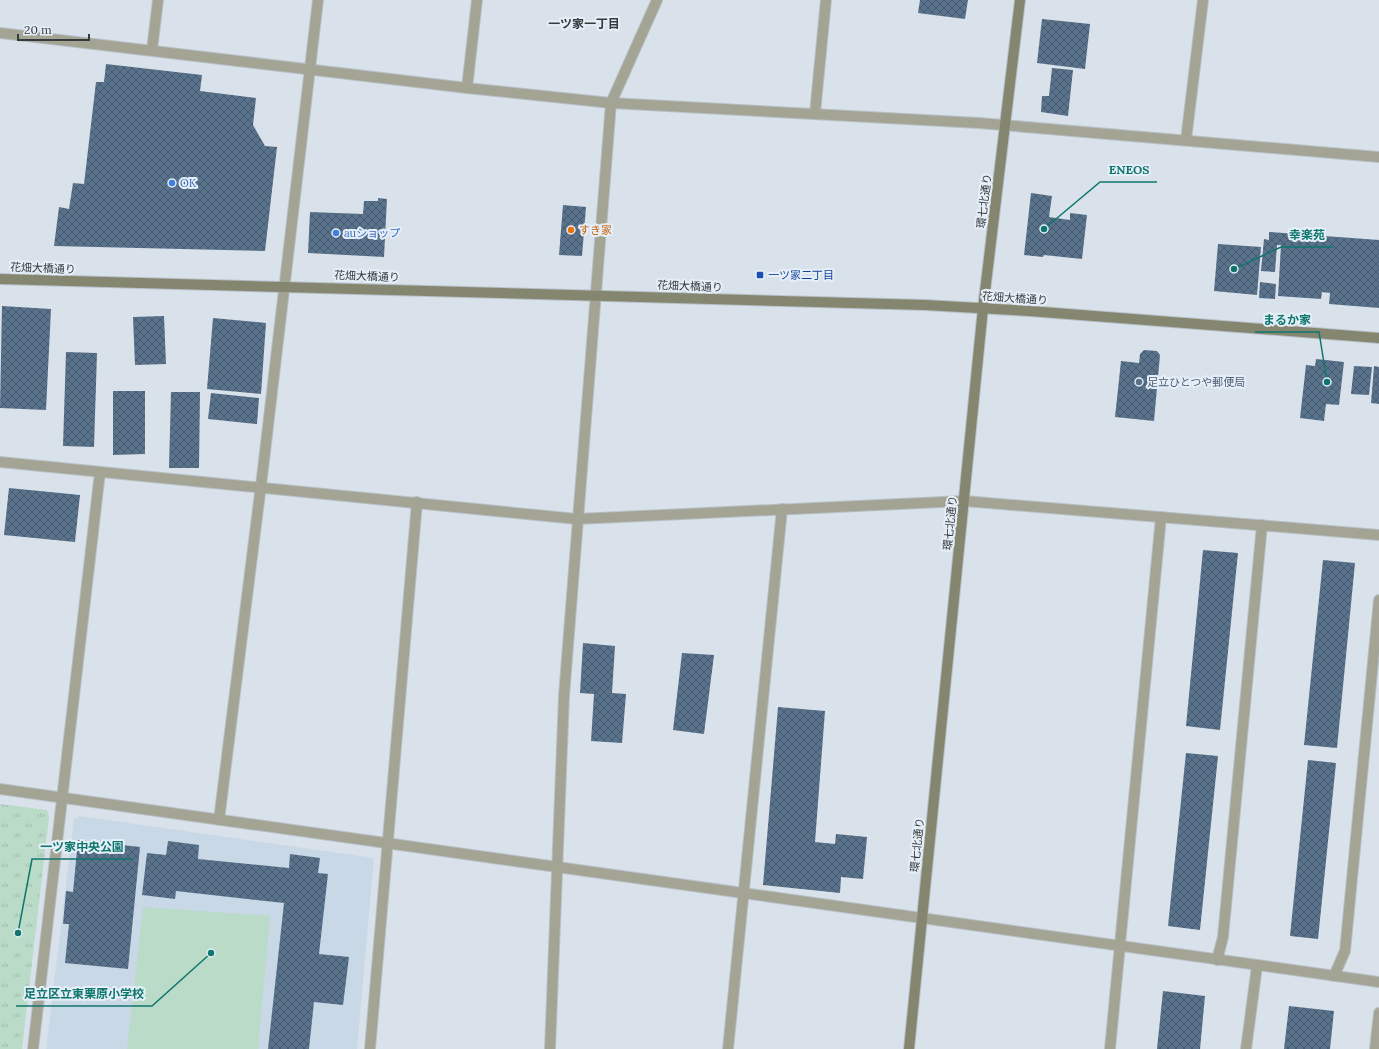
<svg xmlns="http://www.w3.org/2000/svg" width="1379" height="1049" font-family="Lora,'Noto Sans JP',serif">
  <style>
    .built { fill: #c9d8e6 }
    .grass { fill: #b9dbc8 }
    .park { fill: url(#park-tufts) }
    .building { fill: url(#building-cross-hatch) }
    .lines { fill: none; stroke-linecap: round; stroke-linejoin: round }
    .lane-casing { stroke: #b8c0c8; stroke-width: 12 }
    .street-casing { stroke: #b8c0c8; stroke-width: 12 }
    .secondary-casing { stroke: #b8c0c8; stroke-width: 12 }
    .lane { stroke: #a3a494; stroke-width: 10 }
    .street { stroke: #a3a494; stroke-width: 10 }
    .secondary { stroke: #85866f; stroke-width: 10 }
    .shop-dot { fill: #3f7fe0; stroke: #e6eff8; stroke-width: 1.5 }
    .food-dot { fill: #e8710a; stroke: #e6eff8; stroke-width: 1.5 }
    .transit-dot { fill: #1a4fb4; stroke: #e6eff8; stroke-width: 1.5 }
    .service-dot { fill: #5c6f8a; stroke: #e6eff8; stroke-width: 1.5 }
    .labels { text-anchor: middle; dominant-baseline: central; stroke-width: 4; stroke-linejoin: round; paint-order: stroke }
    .shop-label { font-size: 11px; fill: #366cbe; stroke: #e6eff8; text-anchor: start }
    .street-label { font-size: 11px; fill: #363a3d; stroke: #e6eff8 }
    .food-label { font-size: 11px; fill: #c56008; stroke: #e6eff8; text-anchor: start }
    .transit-label { font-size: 11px; fill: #164399; stroke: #e6eff8; text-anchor: start }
    .service-label { font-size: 11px; fill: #4e5e75; stroke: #e6eff8; text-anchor: start }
    .neighbourhood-label { font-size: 12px; font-weight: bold; fill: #363a3d; stroke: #e6eff8 }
    .leader { fill: none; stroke: #0f766e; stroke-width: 1.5 }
    .callout-dot { fill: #0f766e; stroke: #e6eff8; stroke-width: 1.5 }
    .callout-label { font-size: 12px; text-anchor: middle; font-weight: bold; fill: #0f766e; stroke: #e6eff8; stroke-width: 4; stroke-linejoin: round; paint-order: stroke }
  </style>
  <defs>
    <pattern id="park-tufts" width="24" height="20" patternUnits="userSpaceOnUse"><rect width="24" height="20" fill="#b9dbc8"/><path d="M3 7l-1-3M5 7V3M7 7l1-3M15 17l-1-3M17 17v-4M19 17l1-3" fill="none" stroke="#a0bdad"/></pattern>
    <pattern id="building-cross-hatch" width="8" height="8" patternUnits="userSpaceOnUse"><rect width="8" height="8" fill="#5a738c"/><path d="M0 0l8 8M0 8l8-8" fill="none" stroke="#485a6e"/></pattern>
  </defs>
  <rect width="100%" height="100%" fill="#d9e2eb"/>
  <polygon class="built" points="79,816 374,858 357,1049 46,1049 74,819"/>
  <polygon class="grass" points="143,907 270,916 258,1049 127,1049"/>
  <polygon class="park" points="0,804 47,810 49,817 22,1049 0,1049"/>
  <g class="building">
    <polygon points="920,0 968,0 965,19 918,13"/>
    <polygon points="1042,19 1090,24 1085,69 1037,63"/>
    <polygon points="106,64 202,75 200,91 256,98 253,125 265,146 277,147 265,251 54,246 59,207 69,209 73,183 84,184 96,82 104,82"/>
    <polygon points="1052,68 1073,70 1068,116 1041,112 1042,96 1049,96"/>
    <polygon points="1031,193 1052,196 1049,217 1070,220 1070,213 1087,215 1082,259 1044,255 1043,257 1024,255"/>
    <polygon points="378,198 387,199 384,257 308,253 310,212 363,214 364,201 378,201"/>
    <polygon points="563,205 586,207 582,256 559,255"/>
    <polygon points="1269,232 1379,240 1379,308 1329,304 1330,293 1322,292 1321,299 1278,296 1281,245 1277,245 1275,272 1261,271 1264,239 1269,240"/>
    <polygon points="1218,244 1261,247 1257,295 1214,291"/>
    <polygon points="1260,282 1276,284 1275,299 1259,298"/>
    <polygon points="2,306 51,309 46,410 0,408"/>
    <polygon points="164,316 166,364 135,365 133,317"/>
    <polygon points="213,318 266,323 261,394 207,389"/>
    <polygon points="1144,350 1157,351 1160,355 1154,421 1115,417 1121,361 1139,363 1140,354"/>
    <polygon points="66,352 97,353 94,447 63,446"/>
    <polygon points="1316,359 1344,362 1339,405 1326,404 1324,421 1300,418 1306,365 1315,366"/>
    <polygon points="1354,366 1372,367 1369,395 1351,394"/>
    <polygon points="1374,366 1379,367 1379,404 1371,403"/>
    <polygon points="113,391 145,391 145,454 113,455"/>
    <polygon points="171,392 200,392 199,468 169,468"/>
    <polygon points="211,393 259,398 257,424 208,419"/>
    <polygon points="9,488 80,495 75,542 4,535"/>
    <polygon points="1203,550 1238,553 1220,730 1186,726"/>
    <polygon points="1323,560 1355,563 1337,748 1304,745"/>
    <polygon points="583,643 615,646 612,693 626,694 622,743 591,741 594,694 580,693"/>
    <polygon points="682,653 714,655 704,734 673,730"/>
    <polygon points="778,707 825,711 815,842 835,844 836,834 867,837 863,879 841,877 840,893 763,885"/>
    <polygon points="1186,753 1218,756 1200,930 1168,926"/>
    <polygon points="1308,760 1336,763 1318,939 1290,936"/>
    <polygon points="78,840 140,847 128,969 65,963 69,924 63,924 66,891 73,892"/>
    <polygon points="168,841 199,845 198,859 289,868 290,854 320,858 318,873 328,874 319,954 349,957 343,1005 314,1002 309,1049 268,1049 284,903 176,891 175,899 142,895 147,853 166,855"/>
    <polygon points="1163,991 1205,996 1200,1049 1157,1049"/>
    <polygon points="1289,1006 1334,1011 1330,1049 1284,1049"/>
  </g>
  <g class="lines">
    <defs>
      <g id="lane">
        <polyline points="1217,960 1223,937 1262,525"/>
        <polyline points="1334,976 1345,951 1379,600"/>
        <polyline points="1246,1049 1257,966"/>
        <polyline points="1375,1049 1379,1013"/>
      </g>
      <g id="street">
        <polyline points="0,33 467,88 611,103 979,123 1379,157"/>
        <polyline points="152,50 158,0"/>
        <polyline points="467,88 477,0"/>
        <polyline points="815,113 826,0"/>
        <polyline points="1186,140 1203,0"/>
        <polyline points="0,462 577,519 964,501 1379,535"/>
        <polyline points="0,789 1379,982"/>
        <polyline points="219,820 263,469 318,0"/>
        <polyline points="33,1049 100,472"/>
        <polyline points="370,1049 417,502"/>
        <polyline points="550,1049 564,696 611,103 657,0"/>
        <polyline points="728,1049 782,509"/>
        <polyline points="1110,1049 1161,517"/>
      </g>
      <g id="secondary">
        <polyline points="0,279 925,305 1029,311 1379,338"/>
        <polyline points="909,1049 983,308 1020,0"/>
      </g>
    </defs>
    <use href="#lane" class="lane-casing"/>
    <use href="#street" class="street-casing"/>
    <use href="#secondary" class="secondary-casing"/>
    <use href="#lane" class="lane"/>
    <use href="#street" class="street"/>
    <use href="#secondary" class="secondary"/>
  </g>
  <g class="shop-dot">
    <circle cx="172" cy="183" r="4"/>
    <circle cx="336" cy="233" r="4"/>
  </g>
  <circle class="food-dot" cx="571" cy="230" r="4"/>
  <rect class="transit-dot" x="756" y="271" width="8" height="8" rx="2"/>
  <circle class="service-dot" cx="1139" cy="382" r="4"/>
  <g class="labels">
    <g class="shop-label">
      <text x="180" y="183">OK</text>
      <text x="344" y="233">auショップ</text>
    </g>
    <g class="street-label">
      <text transform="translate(984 201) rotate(-83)">環七北通り</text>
      <text transform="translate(43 268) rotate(2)">花畑大橋通り</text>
      <text transform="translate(367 276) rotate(2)">花畑大橋通り</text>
      <text transform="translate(690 286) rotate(2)">花畑大橋通り</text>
      <text transform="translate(1015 298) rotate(4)">花畑大橋通り</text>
      <text transform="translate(950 523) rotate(-84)">環七北通り</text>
      <text transform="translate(917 845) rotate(-84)">環七北通り</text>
    </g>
    <g class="food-label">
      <text x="579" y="230">すき家</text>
    </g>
    <g class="transit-label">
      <text x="768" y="275">一ツ家二丁目</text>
    </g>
    <g class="service-label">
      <text x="1147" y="382">足立ひとつや郵便局</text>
    </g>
    <g class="neighbourhood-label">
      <text x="584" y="23">一ツ家一丁目</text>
    </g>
  </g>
  <path class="leader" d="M1044 229L1100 182H1157M1234 269L1281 247H1333M1327 382L1319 332H1255M18 933L32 859H132M211 953L152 1006H16"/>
  <g class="callout-dot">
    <circle cx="1044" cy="229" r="4"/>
    <circle cx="1234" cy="269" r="4"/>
    <circle cx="1327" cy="382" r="4"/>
    <circle cx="18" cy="933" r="4"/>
    <circle cx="211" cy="953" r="4"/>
  </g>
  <g class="callout-label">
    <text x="1129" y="174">ENEOS</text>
    <text x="1307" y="239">幸楽苑</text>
    <text x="1287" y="324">まるか家</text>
    <text x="82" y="851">一ツ家中央公園</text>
    <text x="84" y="998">足立区立東栗原小学校</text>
  </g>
  <path d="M18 34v6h71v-6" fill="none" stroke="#363a3d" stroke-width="2"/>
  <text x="24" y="34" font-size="12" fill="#363a3d" stroke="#e6eff8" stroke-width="3" paint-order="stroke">20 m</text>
</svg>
